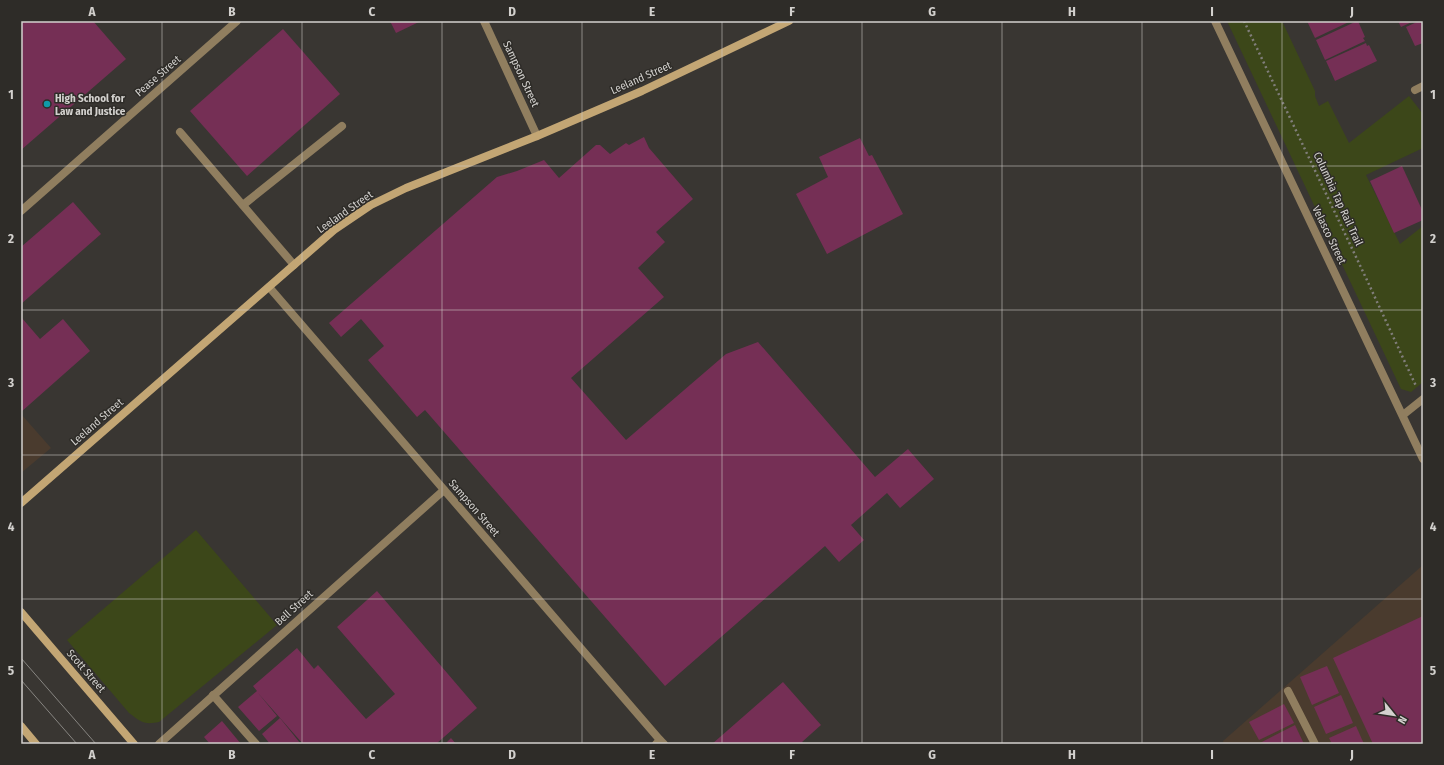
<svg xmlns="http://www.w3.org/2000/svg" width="1444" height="765" font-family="'Fira Sans Condensed',sans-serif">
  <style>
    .commercial { fill: #4a3b2e }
    .green { fill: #3c4719 }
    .building { fill: #752f55 }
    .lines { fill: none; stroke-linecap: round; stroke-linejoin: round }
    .path { stroke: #817e7b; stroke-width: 2.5; stroke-dasharray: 2 3; stroke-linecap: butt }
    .lane { stroke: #907e5f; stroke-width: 8 }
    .street { stroke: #907e5f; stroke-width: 8 }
    .secondary { stroke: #c3a674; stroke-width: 8 }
    .tram { stroke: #878581; stroke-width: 1 }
    .grid { fill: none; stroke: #d3d1ce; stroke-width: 1; stroke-opacity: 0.55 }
    .culture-dot { fill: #0f9aa8; stroke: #2e2c28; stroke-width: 1.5 }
    .labels { text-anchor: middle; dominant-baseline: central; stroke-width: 3; stroke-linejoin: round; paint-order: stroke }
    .street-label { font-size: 11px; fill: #d3d1ce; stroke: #2e2c28 }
    .poi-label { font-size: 11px; font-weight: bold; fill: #d3d1ce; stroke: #2e2c28; text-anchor: start }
    .neatline { fill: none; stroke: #d3d1ce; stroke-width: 1.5 }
    .grid-label { font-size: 13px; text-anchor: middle; font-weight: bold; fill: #d3d1ce }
  </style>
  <rect width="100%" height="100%" fill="#393632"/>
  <g class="commercial">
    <polygon points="21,414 51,448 21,473"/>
    <polygon points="1423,565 1423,744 1224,744 1223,741"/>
  </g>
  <g class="green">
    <polygon points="1227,21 1282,21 1315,91 1315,96 1319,106 1328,101 1349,143 1409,96 1423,114 1423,148 1366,175 1400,244 1423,226 1423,382 1411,392 1401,389"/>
    <path d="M196,530l81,95 -118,97c-15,3 -18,0 -30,-9l-62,-73z"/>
  </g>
  <g class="building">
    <polygon points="21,21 93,21 126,59 21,150"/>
    <polygon points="390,21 421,21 396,33"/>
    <polygon points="1307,21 1351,21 1315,38"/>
    <polygon points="1357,21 1358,21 1365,37 1363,38 1365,41 1325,60 1316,40"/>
    <polygon points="1398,21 1414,21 1401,27"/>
    <polygon points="1419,21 1423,21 1423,43 1415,46 1406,27"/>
    <polygon points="283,29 340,94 247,176 190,111"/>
    <polygon points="1366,43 1367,46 1369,45 1377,61 1335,81 1326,61"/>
    <polygon points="644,137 649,148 693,199 656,232 665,242 638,268 664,297 571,378 626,440 726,354 758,342 875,477 908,449 934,479 900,508 887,493 851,525 864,540 839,562 825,546 665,686 425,410 417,417 368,360 384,346 361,319 341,337 329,323 497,177 517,171 544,160 559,178 596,145 600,145 610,154 626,143 629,145"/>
    <polygon points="860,138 869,156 872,155 903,214 827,254 796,194 828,177 819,157"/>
    <polygon points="1402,166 1423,212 1423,220 1394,233 1370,181"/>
    <polygon points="73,202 101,234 21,304 21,247"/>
    <polygon points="21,317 40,339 63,319 90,351 21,412"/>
    <polygon points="377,591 477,708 436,744 303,744 258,693 277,716 259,731 238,707 257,691 253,686 297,648 314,669 318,665 366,719 395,694 337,627"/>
    <polygon points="1423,616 1423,744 1373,744 1333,658"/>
    <polygon points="1327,666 1339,693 1312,705 1300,677"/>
    <polygon points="783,682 821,725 802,742 804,744 712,744"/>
    <polygon points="1341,695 1353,723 1326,734 1314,707"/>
    <polygon points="1284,704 1294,723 1259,740 1249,722"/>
    <polygon points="280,718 300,743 299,744 270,744 262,734"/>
    <polygon points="222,721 241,744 210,744 204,737"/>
    <polygon points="1295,725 1304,744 1261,744 1260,743"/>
    <polygon points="1356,726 1364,744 1332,744 1329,738"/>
    <polygon points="451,738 456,744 445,744"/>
  </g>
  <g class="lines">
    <polyline class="path" points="1244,21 1366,278 1416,386"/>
    <g class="lane">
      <polyline points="180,132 294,265"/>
      <polyline points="243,205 342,126"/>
      <polyline points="269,287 660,740"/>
      <polyline points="1288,691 1315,744"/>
      <polyline points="213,695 256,744"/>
      <polyline points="159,744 444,490"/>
    </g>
    <g class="street">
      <polyline points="484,21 537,136"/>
      <polyline points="1215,21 1423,459"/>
      <polyline points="1415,90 1423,86"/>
      <polyline points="21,211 237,21"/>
      <polyline points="1403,415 1423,399"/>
      <polyline points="656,744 660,740 664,744"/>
    </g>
    <g class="secondary">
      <polyline points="21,503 334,230 371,205 406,188 537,136 642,91 789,21"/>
      <polyline points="21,612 134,744"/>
      <polyline points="21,726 36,744"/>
    </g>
    <g class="tram">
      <polyline points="21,658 96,744"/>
      <polyline points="21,680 77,744"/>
    </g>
  </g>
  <path class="grid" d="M162,21v723M302,21v723M442,21v723M582,21v723M722,21v723M862,21v723M1002,21v723M1142,21v723M1282,21v723M21,166h1402M21,310h1402M21,455h1402M21,599h1402"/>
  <circle class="culture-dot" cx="47" cy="104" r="4"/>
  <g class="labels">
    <g class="street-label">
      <text transform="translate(521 74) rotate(65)">Sampson Street</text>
      <text transform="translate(158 76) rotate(-41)">Pease Street</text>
      <text transform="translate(641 78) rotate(-24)">Leeland Street</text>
      <text transform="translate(1338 199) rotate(65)">Columbia Tap Rail Trail</text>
      <text transform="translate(345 212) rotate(-35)">Leeland Street</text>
      <text transform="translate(1329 235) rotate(64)">Velasco Street</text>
      <text transform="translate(97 422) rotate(-41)">Leeland Street</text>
      <text transform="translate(474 508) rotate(49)">Sampson Street</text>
      <text transform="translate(294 608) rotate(-42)">Bell Street</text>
      <text transform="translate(86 671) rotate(49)">Scott Street</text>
    </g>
    <g class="poi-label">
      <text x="55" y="98">High School for<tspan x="55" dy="13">Law and Justice</tspan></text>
    </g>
  </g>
  <rect width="1444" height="765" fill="none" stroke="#2e2c28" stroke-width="44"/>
  <g transform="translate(1394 715) rotate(120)" stroke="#2e2c28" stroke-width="3" paint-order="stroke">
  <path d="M0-3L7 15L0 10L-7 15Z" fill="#d3d1ce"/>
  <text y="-6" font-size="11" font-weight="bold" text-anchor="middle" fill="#d3d1ce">N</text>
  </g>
  <rect x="22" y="22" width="1400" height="721" class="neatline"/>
  <g class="grid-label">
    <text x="92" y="16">A</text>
    <text x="232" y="16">B</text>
    <text x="372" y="16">C</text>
    <text x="512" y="16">D</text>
    <text x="652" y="16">E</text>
    <text x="792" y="16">F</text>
    <text x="932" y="16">G</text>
    <text x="1072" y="16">H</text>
    <text x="1212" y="16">I</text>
    <text x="1352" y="16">J</text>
    <text x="11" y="99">1</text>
    <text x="1433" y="99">1</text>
    <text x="11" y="243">2</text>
    <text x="1433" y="243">2</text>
    <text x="11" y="387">3</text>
    <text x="1433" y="387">3</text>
    <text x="11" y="531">4</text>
    <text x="1433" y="531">4</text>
    <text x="11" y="675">5</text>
    <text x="1433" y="675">5</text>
    <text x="92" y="759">A</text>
    <text x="232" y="759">B</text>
    <text x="372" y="759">C</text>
    <text x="512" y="759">D</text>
    <text x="652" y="759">E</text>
    <text x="792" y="759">F</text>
    <text x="932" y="759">G</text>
    <text x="1072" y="759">H</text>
    <text x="1212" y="759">I</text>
    <text x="1352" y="759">J</text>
  </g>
</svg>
